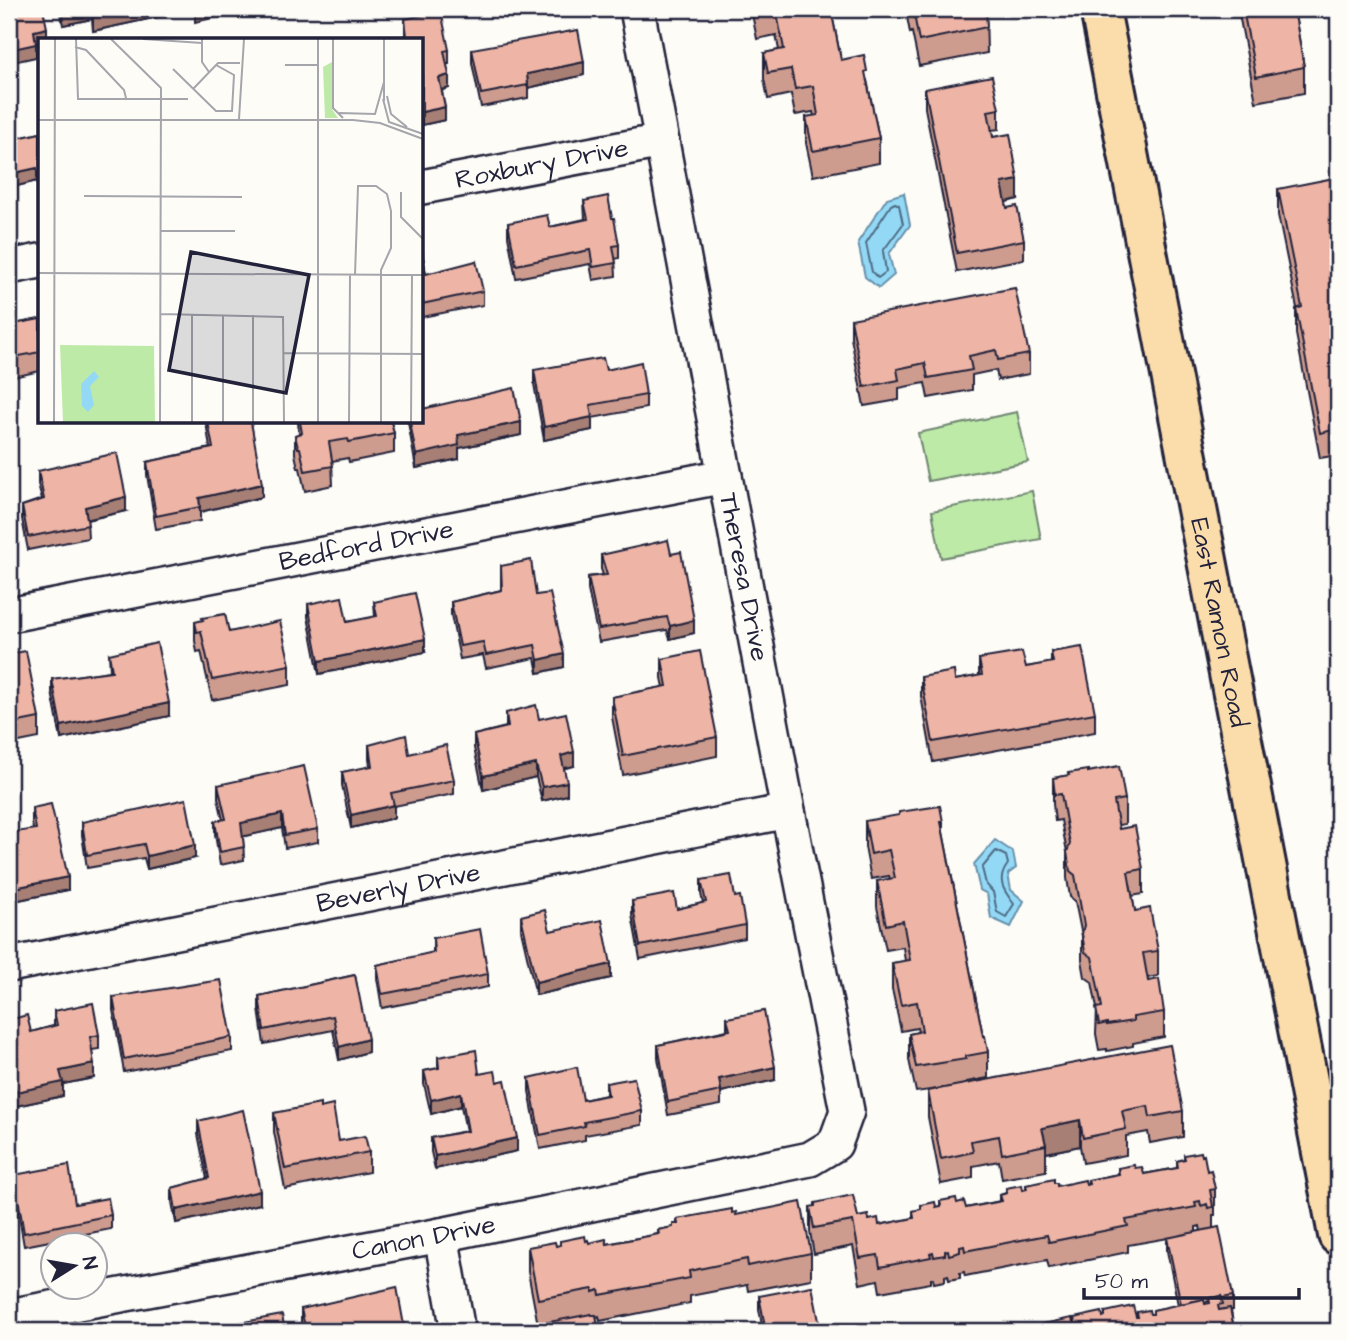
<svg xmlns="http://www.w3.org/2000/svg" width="1347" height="1340" font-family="'Architects Daughter',sans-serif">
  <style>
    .green { fill: #beeaa8; stroke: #708672; stroke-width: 2 }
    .water { fill: #93d9f5; stroke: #6690ab; stroke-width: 2 }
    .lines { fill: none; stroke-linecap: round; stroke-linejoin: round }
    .shore { stroke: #4f6b85; stroke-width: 2 }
    .minor-casing { stroke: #22223b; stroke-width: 38 }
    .primary-casing { stroke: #22223b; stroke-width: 44 }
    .minor { stroke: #fdfcf7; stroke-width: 33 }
    .primary { stroke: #fbddab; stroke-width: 38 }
    .wall { fill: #cd9c8f; stroke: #22223b; stroke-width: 2; fill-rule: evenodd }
    .shaded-wall { fill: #a77f74; stroke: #22223b; stroke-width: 2 }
    .building { fill: #eeb5a6; stroke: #22223b; stroke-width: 2 }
    .labels { text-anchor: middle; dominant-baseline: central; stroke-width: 5; stroke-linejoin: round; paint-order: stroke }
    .street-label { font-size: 26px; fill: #22223b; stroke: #fdfcf7 }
    .inset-road { fill: none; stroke: #a5a5ac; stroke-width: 2 }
    .view { fill: #22223b; fill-opacity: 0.15; stroke: #22223b; stroke-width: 3.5 }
    .inset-edge { fill: none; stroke: #22223b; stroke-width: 3.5 }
  </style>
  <rect width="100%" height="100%" fill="#fdfcf7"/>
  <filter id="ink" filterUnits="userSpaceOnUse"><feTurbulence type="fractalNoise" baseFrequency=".0143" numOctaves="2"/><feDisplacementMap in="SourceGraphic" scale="14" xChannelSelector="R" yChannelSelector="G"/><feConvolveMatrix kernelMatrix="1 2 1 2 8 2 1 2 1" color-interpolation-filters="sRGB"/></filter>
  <g filter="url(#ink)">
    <g class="green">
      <polygon points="1017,412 1028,462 928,481 918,433"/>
      <polygon points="1032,491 1041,539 941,558 932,511"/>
    </g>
    <g class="water">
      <polygon points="904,193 910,225 889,254 894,275 879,288 865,277 858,242 887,198"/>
      <polygon points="995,840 1013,852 1016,868 1008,874 1011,890 1024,901 1011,927 991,918 987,894 980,890 974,864"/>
    </g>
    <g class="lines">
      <g class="shore">
        <polygon points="895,203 899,205 903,224 883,251 886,272 878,278 872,272 866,243 891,205"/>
        <path d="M996,851l10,5 2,8c-12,16 -5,26 6,40l-8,13 -9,-5 -4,-20 -7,-8 -4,-16z"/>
      </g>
      <defs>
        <g id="minor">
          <path id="s1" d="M422,187l240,-46"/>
          <polyline points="9,267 40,261"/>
          <path id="s2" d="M9,615l716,-139"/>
          <path id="s3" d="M9,965l779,-154"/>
          <polyline points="441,1235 458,1331"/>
          <path id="s4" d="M9,1316l432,-81 369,-76 25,-15 12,-33 -59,-300 -151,-802"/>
        </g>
        <g id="primary">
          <path id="s5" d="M1100,9l238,1226"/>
        </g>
      </defs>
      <use href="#minor" class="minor-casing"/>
      <use href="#primary" class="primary-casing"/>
      <use href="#minor" class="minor"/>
      <use href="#primary" class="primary"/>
    </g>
    <g class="wall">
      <polygon points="60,9 172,9 172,14 93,31 92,19 63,25"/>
      <polygon points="751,9 831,9 841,60 867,80 879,138 879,163 813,176 806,143 806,117 814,116 813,112 795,115 791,94 768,99 764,79 764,53 779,50 776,35 757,39"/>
      <polygon points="907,9 986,9 987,53 919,66 912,32 910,33 907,17"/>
      <polygon points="1238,9 1294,9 1304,67 1304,93 1256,102"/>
      <polygon points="1338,15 1338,74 1332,42 1332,16"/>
      <polygon points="405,19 449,50 449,64 447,64 449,88 442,90 445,120 422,125 422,40 405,36"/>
      <polygon points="472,49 584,75 528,88 528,98 481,107 472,63"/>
      <polygon points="925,89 999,109 999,129 991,130 993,137 1018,199 1005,202 1007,208 1024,240 1024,259 957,272 925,108"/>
      <polygon points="40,133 40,198 37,181 17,186 17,198 9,200 9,140"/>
      <polygon points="1278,189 1338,199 1338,455 1320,458 1296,334 1296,309 1297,308 1278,215"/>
      <polygon points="584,201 612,218 619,245 619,258 615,259 616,276 593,280 590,264 516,278 508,236 508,223 550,227 585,219"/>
      <polygon points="422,252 426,274 483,291 483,305 422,317"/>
      <polygon points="40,319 40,371 9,378 9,325"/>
      <polygon points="851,319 1029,354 1029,374 998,380 996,370 972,375 972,390 928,398 925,383 899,388 899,400 864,406 851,338"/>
      <polygon points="534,370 606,370 646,395 646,408 592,418 592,430 544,440 534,384"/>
      <polygon points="206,422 251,422 262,497 200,512 200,521 156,529 147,475 147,462 210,448"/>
      <polygon points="298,422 391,422 394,433 394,453 349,462 348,458 332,461 333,485 305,491 300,468 298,468 295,454 295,435 299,434"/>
      <polygon points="408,422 422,422 521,435 459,448 459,459 416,468"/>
      <polygon points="38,471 126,511 87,520 88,538 28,550 22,519 22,506 42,499 38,484"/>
      <polygon points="671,554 694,633 670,639 667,630 599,642 588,590 588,577 603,575 601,569 601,555"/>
      <polygon points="501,566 536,595 564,667 538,673 535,658 486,668 483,655 460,659 451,615 451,602 501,590"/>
      <polygon points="374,602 425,652 319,674 308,617 308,604 347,622 375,617"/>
      <polygon points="195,622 229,632 290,665 290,685 212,700 201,651 197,652 195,641"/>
      <polygon points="1051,652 1095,713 1095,732 933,762 921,696 921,677 955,680 979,676 979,659 1026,667 1051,663"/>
      <polygon points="9,654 39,718 39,738 9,744"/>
      <polygon points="109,654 169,716 61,739 52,692 52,679 110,671"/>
      <polygon points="662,659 717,737 717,756 623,775 612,717 612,697 664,687 662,678"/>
      <polygon points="506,713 539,719 574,766 564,768 567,795 542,801 536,777 483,790 474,748 474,735 506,727"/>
      <polygon points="369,745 409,754 454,780 454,794 394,806 394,818 351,828 342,785 342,772 370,767 369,758"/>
      <polygon points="1088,772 1125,799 1125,824 1118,825 1119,829 1143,869 1143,894 1132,896 1135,911 1158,951 1158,976 1147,978 1148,981 1164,1012 1164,1037 1133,1043 1133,1046 1107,1051 1107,1049 1099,1050 1096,1034 1097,1008 1092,982 1085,977 1082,960 1082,936 1075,901 1070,897 1067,878 1067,852 1061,820 1055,821 1053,804 1053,778"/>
      <polygon points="218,785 318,829 318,842 285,848 282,828 243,836 244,860 220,865 215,834 215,821 223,820 218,798"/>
      <polygon points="32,808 68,890 9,902 9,833 33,830 32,822"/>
      <polygon points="865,821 943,822 943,832 983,1036 988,1052 988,1078 966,1082 966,1084 1183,1111 1183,1137 1150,1143 1148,1132 1126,1136 1126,1155 1083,1163 1080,1146 1046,1153 1046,1171 1002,1179 999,1161 973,1166 973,1178 941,1184 928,1117 928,1091 959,1086 916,1092 909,1060 909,1034 918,1032 917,1028 901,1031 892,989 892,963 905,961 903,947 886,950 877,907 877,881 890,879 889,876 871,879 865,847"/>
      <polygon points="82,822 195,858 147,869 144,858 87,868 82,835"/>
      <polygon points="701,880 735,897 745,925 745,938 640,959 632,915 632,901 677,909 703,903 701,894"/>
      <polygon points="521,916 550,931 611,978 536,995 521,930"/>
      <polygon points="433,938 488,974 488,987 382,1008 377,978 377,965 433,953"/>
      <polygon points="355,975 368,1052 339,1060 333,1030 264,1044 259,1009 259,996"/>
      <polygon points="113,997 232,1037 232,1051 124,1072 113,1010"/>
      <polygon points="54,1011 99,1035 99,1049 92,1050 94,1078 63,1084 63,1096 16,1106 9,1070 9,1020 31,1032 54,1026"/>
      <polygon points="727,1018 775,1080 721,1092 721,1105 668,1115 658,1058 658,1045 727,1030"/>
      <polygon points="438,1057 497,1082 517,1151 435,1169 431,1152 431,1138 466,1131 461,1106 431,1114 424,1084 424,1071 438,1068"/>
      <polygon points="529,1078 583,1100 606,1095 606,1083 642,1111 642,1125 585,1135 585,1140 540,1149 529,1091"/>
      <polygon points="320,1108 339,1141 369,1152 369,1172 285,1189 274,1132 274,1113"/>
      <polygon points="198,1121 260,1204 176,1223 172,1202 172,1188 207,1179 198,1134"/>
      <path d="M1184,1155l23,16 8,18v26h-2v13l20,68v14h-2l2,14v7h-199l9,-1v-6l30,-2h1v-4l29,-1 2,-1v-4l32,5v-5l13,2h3v-4l25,-5 -11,-54v-13l7,-1 -46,8v7l-79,16 -2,-8 -82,16 -1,-4 -4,1v5l-11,2 -1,-5 -3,1v5l-11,2 -1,-5h-2v5l-51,9 -2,-12 -18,4 -7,-38 -39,8 -4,-22v-25l48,10 11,3 10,5 34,-7v-7l8,-1v-5l15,2 4,-1v-5l17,2 9,5 34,-7v-6l6,-2v-5l17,2 3,-1v-4l28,-2 3,3 29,-1 2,-1v-4l30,-6v-6h17l9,6 33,-6v-7l7,-2zM1200,1226l1,5 -5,1v-5z"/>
      <polygon points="14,1175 75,1204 111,1215 111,1229 24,1246 14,1188"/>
      <polygon points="732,1213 811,1253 811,1279 748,1291 747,1285 690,1296 690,1303 600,1321 599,1316 596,1317 598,1331 544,1331 544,1324 538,1325 528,1272 528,1247 556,1246 560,1246 560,1241 586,1241 589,1243 607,1244 658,1234 658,1230 673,1227 677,1224 677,1219"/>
      <polygon points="759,1296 821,1331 763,1331 759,1309"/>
      <polygon points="301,1309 405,1331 303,1331 301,1322"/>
    </g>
    <g class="shaded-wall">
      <polygon points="79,9 92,9 92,19 63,25 63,12"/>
      <polygon points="134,9 172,9 172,14 93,31 93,17"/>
      <polygon points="195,9 222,9 222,16 195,22"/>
      <polygon points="47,28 47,40 40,40 40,43 36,44 36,57 9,63 9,50 34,31"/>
      <polygon points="584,62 584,75 528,88 527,74"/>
      <polygon points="449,75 449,88 439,91 439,78"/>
      <polygon points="445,107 445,120 422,125 422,112"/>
      <polygon points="37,168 37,181 17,186 17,198 9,200 9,187 14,173"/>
      <polygon points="1018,180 1018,199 1002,203 1002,183"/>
      <polygon points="592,417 592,430 544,440 544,427"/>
      <polygon points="521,422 521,435 459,448 459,459 416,468 416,455 458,435"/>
      <polygon points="262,484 262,497 200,512 199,498"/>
      <polygon points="126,497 126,511 85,520 85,507"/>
      <polygon points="694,620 694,633 670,639 670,626"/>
      <polygon points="425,639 425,652 319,674 319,661"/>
      <polygon points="564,654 564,667 538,673 538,660"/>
      <polygon points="169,703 169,716 61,739 61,726"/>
      <polygon points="574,752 574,766 561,769 561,756"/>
      <polygon points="536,764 536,777 483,790 483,776"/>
      <polygon points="567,782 567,795 542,801 542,787"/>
      <polygon points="394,805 394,818 351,828 351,815"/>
      <polygon points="282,814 282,828 241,837 241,823"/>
      <polygon points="195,845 195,858 147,869 147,856"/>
      <polygon points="68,877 68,890 9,902 9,889"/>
      <polygon points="611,964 611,978 536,995 536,982"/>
      <polygon points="368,1039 368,1052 339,1060 339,1047"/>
      <polygon points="94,1064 94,1078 63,1084 63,1096 16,1106 16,1092 60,1071"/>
      <polygon points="775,1067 775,1080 721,1092 719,1079"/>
      <polygon points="461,1093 461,1106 431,1114 431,1100"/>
      <polygon points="1080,1120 1080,1146 1046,1153 1046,1145 1042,1128"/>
      <polygon points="517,1138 517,1151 435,1169 435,1156"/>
      <polygon points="260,1191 260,1204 176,1223 176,1210"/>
    </g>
    <g class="building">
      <polygon points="9,9 43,9 47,28 34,31 36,44 9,50"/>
      <polygon points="63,9 79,9 63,12"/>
      <polygon points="92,9 134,9 93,17"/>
      <polygon points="756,9 831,9 841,60 864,55 867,71 865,72 879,138 813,151 806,117 818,115 813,86 795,89 791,69 768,73 764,53 784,49 776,9 757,13"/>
      <polygon points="913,9 986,9 987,27 919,41"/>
      <polygon points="1243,9 1294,9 1304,67 1256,77"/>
      <polygon points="441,11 449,50 444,51 449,75 439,78 445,107 422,112 422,40 389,40 407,36 405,19"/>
      <polygon points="1338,15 1338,48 1332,16"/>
      <polygon points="578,30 584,62 527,74 528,85 481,94 472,49"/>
      <polygon points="992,76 999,109 988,111 993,137 1010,134 1018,180 1002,183 1007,208 1017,206 1024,240 957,253 925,89"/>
      <polygon points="40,133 40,185 37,168 14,173 17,185 9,187 9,140"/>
      <polygon points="1334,178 1338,199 1338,429 1320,433 1296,309 1302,307 1278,189"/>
      <polygon points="608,196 612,218 614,218 619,245 613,246 616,263 593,267 590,250 516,265 508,223 547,215 550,227 588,219 584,201"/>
      <polygon points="422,252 426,274 476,261 483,291 422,304"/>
      <polygon points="1015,288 1029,354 998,360 996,350 969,356 972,370 928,378 925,363 897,369 899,380 864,387 851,319"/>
      <polygon points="40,319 40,352 9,358 9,325"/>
      <polygon points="603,358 606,370 641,362 646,395 590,405 592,417 544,427 534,370"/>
      <polygon points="514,388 521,422 458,435 459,445 416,455 410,422 422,422 422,409"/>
      <polygon points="208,422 251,422 262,484 199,498 200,507 156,516 147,462 213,448"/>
      <polygon points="300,422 391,422 394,433 349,442 348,439 329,442 333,466 305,471 300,448 298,448 295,435 302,433"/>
      <polygon points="117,453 126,497 85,507 88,525 28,537 22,506 44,499 38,471"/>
      <polygon points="668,540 671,554 681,552 694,620 670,626 667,617 599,629 588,577 607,575 601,555"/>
      <polygon points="531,560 536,595 550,593 564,654 538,660 535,645 486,655 483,642 460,646 451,602 502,590 501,566"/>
      <polygon points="415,593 425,639 319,661 308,604 342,597 347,622 377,616 374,602"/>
      <polygon points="225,614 229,632 280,621 290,665 212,680 201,631 197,632 195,622 203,620 202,618"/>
      <polygon points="157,643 169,703 61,726 52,679 112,671 109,654"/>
      <polygon points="1082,647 1095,713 933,742 921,677 954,671 955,680 982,675 979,659 1022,652 1026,667 1053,662 1051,652"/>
      <polygon points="26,651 39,718 9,724 9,654"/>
      <polygon points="700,651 717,737 623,756 612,697 667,686 662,659"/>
      <polygon points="536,705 539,719 566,713 574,752 561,756 567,782 542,787 536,764 483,776 474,735 508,727 506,713"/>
      <polygon points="406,735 409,754 446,745 454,780 391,793 394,805 351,815 342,772 372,766 369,745"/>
      <polygon points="304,766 318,829 285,835 282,814 241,823 244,847 220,852 215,821 226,819 218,785"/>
      <polygon points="1119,766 1125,799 1114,801 1119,829 1135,826 1143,869 1128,872 1135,911 1150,908 1158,951 1143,953 1148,981 1159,979 1164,1012 1133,1017 1133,1021 1107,1025 1107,1023 1099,1025 1096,1008 1102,1007 1092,957 1085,952 1082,934 1084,925 1075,875 1070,871 1067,852 1070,844 1061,794 1055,795 1053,778 1069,775 1068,773 1088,770 1088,772"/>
      <polygon points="186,799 195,845 147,856 144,844 87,855 82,822"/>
      <polygon points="51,804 68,877 9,889 9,833 36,829 32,808"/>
      <polygon points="940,806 943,822 941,822 983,1036 985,1036 988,1052 966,1056 966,1059 916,1067 909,1034 922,1031 917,1002 901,1005 892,963 910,960 903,921 886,925 877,881 895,878 889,850 871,854 865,821 899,815 899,812"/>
      <polygon points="731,875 735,897 740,896 745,925 640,946 632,901 674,893 677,909 706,902 701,880"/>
      <polygon points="545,910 550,931 602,920 611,964 536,982 521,916"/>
      <polygon points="480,929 488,974 382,994 377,965 434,952 433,938"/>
      <polygon points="355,975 368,1039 339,1047 333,1016 264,1030 259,996"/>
      <polygon points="221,980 232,1037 124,1059 113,997"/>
      <polygon points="93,1003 99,1035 90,1037 94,1064 60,1071 63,1082 16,1092 9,1057 9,1020 27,1015 31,1032 57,1025 54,1011"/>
      <polygon points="764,1011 775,1067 719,1079 721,1091 668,1102 658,1045 730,1030 727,1018"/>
      <polygon points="1170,1045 1183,1111 1150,1117 1148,1106 1122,1111 1126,1129 1083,1138 1080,1120 1042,1128 1046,1145 1002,1154 999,1136 971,1141 973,1152 941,1159 928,1091"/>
      <polygon points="476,1050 479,1074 495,1071 497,1082 505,1080 517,1138 435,1156 431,1138 468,1131 461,1093 431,1100 424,1071 439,1068 438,1057"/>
      <polygon points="577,1067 583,1100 608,1095 606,1083 634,1078 642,1111 584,1122 585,1126 540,1135 529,1078"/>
      <polygon points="320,1104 320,1108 333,1105 339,1141 365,1136 369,1152 285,1169 274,1113"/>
      <polygon points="243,1110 260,1191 176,1210 172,1188 209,1178 198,1121"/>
      <polygon points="1201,1152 1202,1156 1204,1155 1207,1171 1211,1170 1215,1189 1210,1190 1213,1207 1208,1208 1207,1204 1201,1206 1200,1201 1195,1202 1196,1207 1126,1220 1128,1226 1049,1242 1047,1235 965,1251 964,1246 960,1247 960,1252 949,1255 948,1250 945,1251 945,1255 934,1257 933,1252 930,1253 931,1257 880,1267 878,1255 860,1258 853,1221 814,1228 810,1207 815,1206 815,1203 853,1195 858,1217 868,1215 869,1220 878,1218 879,1225 914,1218 913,1211 921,1209 921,1205 935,1202 936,1207 941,1206 940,1201 956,1198 957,1203 964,1201 966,1208 1002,1201 1000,1195 1007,1193 1006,1188 1022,1185 1023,1190 1027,1189 1026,1185 1054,1179 1054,1183 1057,1183 1057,1186 1085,1180 1086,1185 1089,1184 1088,1180 1119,1174 1118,1168 1134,1165 1135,1168 1142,1167 1144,1174 1178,1168 1177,1161 1185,1159 1184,1155"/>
      <polygon points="69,1165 75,1204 108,1198 111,1215 24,1233 14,1175"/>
      <polygon points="801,1202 811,1253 748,1266 747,1259 689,1271 690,1278 600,1295 599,1290 593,1292 593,1289 538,1299 528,1247 555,1242 556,1246 560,1245 560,1241 585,1236 586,1241 588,1240 589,1243 606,1239 607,1244 659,1234 658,1230 673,1227 673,1224 678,1224 677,1219 732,1209 732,1213 736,1212 736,1215"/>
      <polygon points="1219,1227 1233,1296 1222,1298 1221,1296 1209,1298 1210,1301 1204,1302 1204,1299 1181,1304 1167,1238"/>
      <polygon points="812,1286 821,1331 766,1331 759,1296"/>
      <polygon points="397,1287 405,1331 306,1331 301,1309"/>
      <polygon points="1221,1296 1223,1304 1218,1305 1219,1310 1230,1308 1233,1324 1229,1325 1230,1331 1034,1331 1044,1329 1043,1324 1072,1318 1073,1322 1075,1322 1074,1318 1102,1312 1103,1317 1105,1316 1105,1312 1133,1306 1136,1317 1138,1317 1137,1312 1149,1310 1150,1314 1153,1314 1153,1310 1204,1299 1205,1304 1210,1303 1209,1298"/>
      <polygon points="591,1314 591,1315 596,1315 598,1326 593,1326 594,1331 545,1331 544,1323"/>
      <polygon points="282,1315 285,1331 196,1331"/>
    </g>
  </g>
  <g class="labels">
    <g class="street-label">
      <text stroke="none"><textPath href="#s1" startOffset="122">Roxbury Drive</textPath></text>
      <text stroke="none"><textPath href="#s2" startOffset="364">Bedford Drive</textPath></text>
      <text transform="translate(744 577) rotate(79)">Theresa Drive</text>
      <text stroke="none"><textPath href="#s5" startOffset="625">East Ramon Road</textPath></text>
      <text stroke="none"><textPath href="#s3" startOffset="397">Beverly Drive</textPath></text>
      <text stroke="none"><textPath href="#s4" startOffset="422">Canon Drive</textPath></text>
    </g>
  </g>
  <g transform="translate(38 38)">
    <rect width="385" height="385" fill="#fdfcf7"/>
    <path d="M294,24v47l6,9h-13l-2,-51zM22,307l94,1 1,76h-92z" fill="#beeaa8"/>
    <path d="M56,333l5,6 -9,9 4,19 -6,7 -6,-6 -1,-22z" fill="#93d9f5"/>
    <path class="inset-road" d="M38,1l2,60h110M73,1l50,49 -1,334M105,1l59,4M164,1v23l7,10M295,1v69l10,10M37,9l11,3 38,40 2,8M247,27h33M135,31l43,42h16l2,-36 -18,-10M155,51l25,-26h22M349,58l4,18 16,13M345,61l6,23 34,12M346,63v-62M301,75l36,1 9,-32M201,81l5,-80M0,82h315l27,3 43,16M363,154v25l22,22M46,158l158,1M123,193h74M0,235l385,2M280,236v148M280,236v-235M317,237l3,-89h18l11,8 4,17v37l-10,22v152M123,276l122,3 1,105M185,277v107M215,277v107M246,315l139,1M16,384l1,-383M154,384v-107M311,384l1,-147M373,384l1,-147"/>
    <path class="view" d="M153,214l118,23 -23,118 -117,-23z"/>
    <rect width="385" height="385" class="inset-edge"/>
  </g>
  <rect width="1347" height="1340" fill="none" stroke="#fdfcf7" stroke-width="35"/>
  <rect x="18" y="18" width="1312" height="1305" fill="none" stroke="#22223b" stroke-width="2.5" filter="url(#ink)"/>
  <g transform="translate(74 1266) rotate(79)"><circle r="33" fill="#fdfcf7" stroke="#a5a5ac" stroke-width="2"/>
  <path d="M0-5L12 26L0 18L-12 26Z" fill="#22223b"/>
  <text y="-10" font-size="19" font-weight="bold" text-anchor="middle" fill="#22223b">N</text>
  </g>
  <path d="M1084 1288v10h215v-10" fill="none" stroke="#22223b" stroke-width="3.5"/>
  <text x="1095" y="1288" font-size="21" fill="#22223b" stroke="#fdfcf7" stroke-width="5" paint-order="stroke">50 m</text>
</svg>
